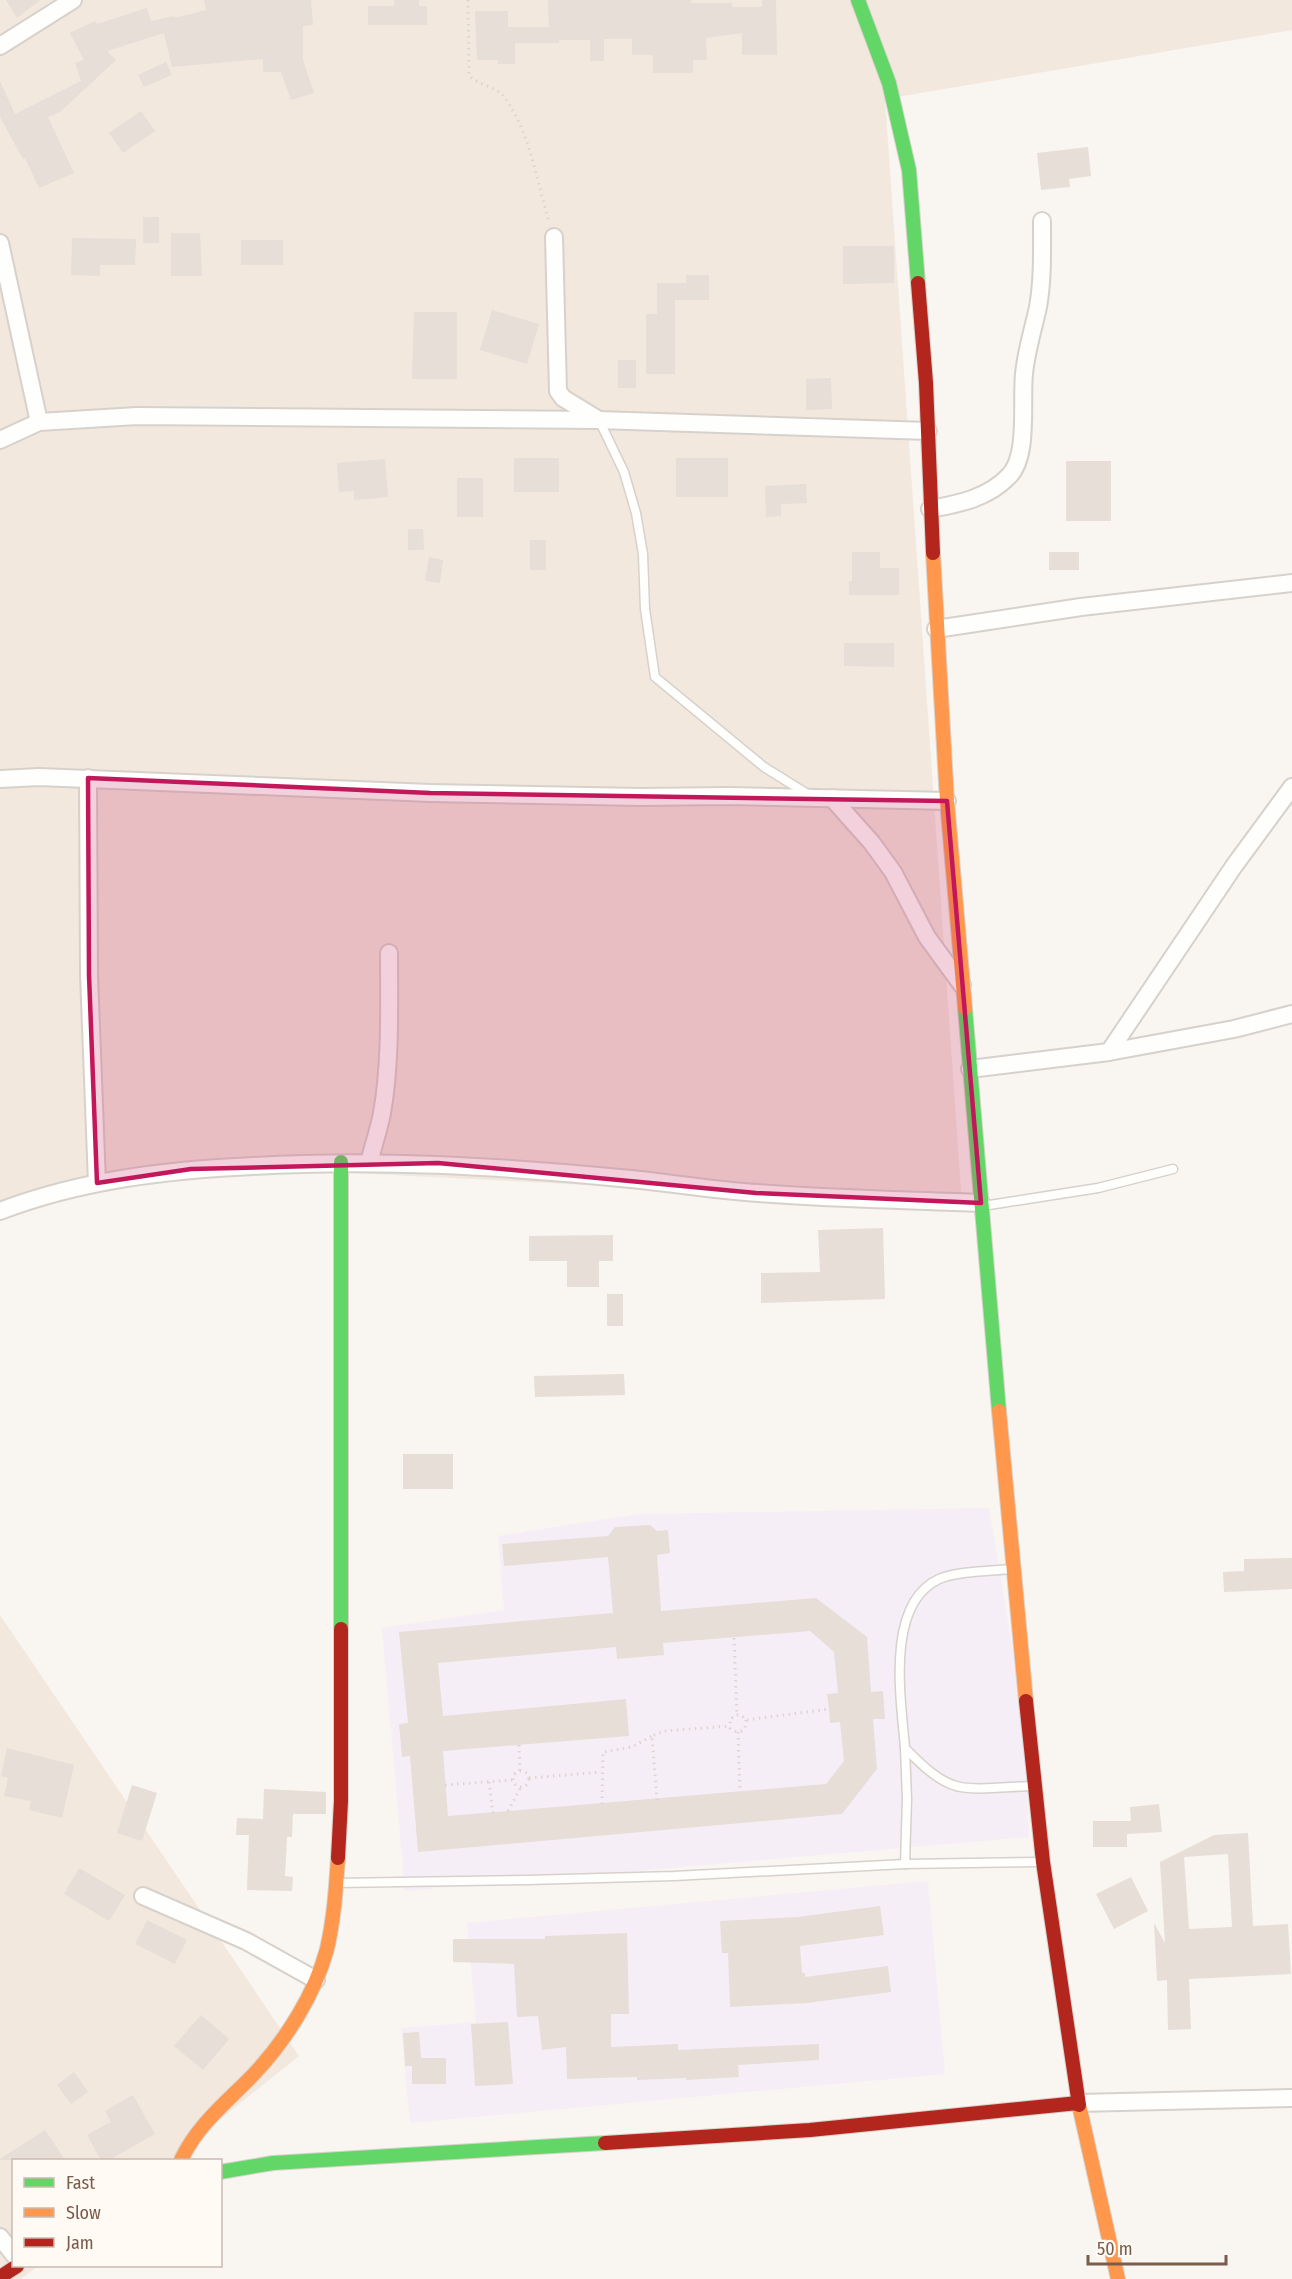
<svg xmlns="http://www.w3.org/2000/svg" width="1292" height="2279" font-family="'Fira Sans Condensed',sans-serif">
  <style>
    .residential { fill: #f2e8de }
    .education { fill: #f6eef6 }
    .building { fill: #e6ded7; fill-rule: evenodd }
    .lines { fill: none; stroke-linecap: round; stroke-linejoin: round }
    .lane-casing { stroke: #d7d1cb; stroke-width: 11 }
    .street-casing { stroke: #d7d1cb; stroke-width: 20 }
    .fast-casing { stroke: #d9d2cb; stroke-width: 16 }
    .slow-casing { stroke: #d9d2cb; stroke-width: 16 }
    .jam-casing { stroke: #d9d2cb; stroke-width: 16 }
    .path { stroke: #dcd5d0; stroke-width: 3; stroke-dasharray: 1.5 4.5; stroke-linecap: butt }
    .lane { stroke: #fefefd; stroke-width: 8 }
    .street { stroke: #fefefd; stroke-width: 16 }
    .fast { stroke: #63d668; stroke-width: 14 }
    .slow { stroke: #ff974d; stroke-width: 14 }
    .jam { stroke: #b3261e; stroke-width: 14 }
    .marked { fill: #c2185b; fill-opacity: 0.2; stroke: #c2185b; stroke-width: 4.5; stroke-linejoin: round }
  </style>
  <rect width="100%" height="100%" fill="#f9f5f0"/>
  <g class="residential">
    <polygon points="0,0 1292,0 1292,30 885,99 962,1204 214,1166 120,1173 39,1189 0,1203"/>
    <polygon points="0,1615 299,2056 169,2160 14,2160 14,2266 38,2266 21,2279 0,2279"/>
  </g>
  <g class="education">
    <polygon points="989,1508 1025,1723 1029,1837 405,1891 382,1628 504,1610 498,1536 638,1514"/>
    <polygon points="928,1881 945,2074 410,2123 401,2028 476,2022 467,1923"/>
  </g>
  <g class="building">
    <polygon points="6,0 40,0 17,18"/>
    <polygon points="204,0 311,0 313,25 303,26 303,60 314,93 291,100 281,72 263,72 263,59 172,67 164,33 107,51 116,60 60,112 48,117 74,173 39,188 25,158 23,159 0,117 0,81 15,114 81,81 75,63 84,60 70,33 95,21 97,24 147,8 151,21 175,16 175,18 206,10"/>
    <polygon points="394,0 419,0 419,6 427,6 427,25 368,25 368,6 394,6"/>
    <polygon points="548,0 691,0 691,3 732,3 732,7 762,7 762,0 776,0 777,55 742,55 742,33 706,38 707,60 693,60 693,73 653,73 653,55 632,55 632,39 604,39 604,61 590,61 590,40 559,40 559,43 515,43 515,64 498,64 498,60 477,60 475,11 508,11 508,27 549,27"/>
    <polygon points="166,62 172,75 144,87 138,75"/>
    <polygon points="141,111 155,131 123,153 109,133"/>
    <polygon points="1088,147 1091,176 1069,179 1070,187 1041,190 1037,153"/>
    <rect x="143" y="217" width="16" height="26"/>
    <polygon points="171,233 200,233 202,276 171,276"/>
    <polygon points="72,238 136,239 135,265 100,265 100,276 71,275"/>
    <rect x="241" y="240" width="42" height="25"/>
    <polygon points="843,246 894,246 894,283 843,284"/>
    <polygon points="686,275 709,275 709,300 675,300 675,374 646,374 646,314 657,314 657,283 686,283"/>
    <polygon points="492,310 539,324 527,364 480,350"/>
    <polygon points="414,312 457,312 457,379 412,379"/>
    <rect x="618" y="360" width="18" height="28"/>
    <polygon points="831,378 832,409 806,410 806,379"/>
    <rect x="514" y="458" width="45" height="34"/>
    <rect x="676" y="458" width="52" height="39"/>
    <polygon points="385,459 388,497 354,500 354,491 339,492 337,463"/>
    <rect x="1066" y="461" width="45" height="60"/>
    <rect x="457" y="478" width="26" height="39"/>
    <polygon points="806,484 807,503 781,504 781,516 766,517 765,486"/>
    <polygon points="408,529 423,529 424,550 408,550"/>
    <rect x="530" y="540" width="16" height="30"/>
    <polygon points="852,552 880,552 880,568 899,568 899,595 849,595 849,581 852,581"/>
    <rect x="1049" y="552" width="30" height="18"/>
    <polygon points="429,557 443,560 440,583 425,581"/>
    <polygon points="844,643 894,643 894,667 844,666"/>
    <polygon points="883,1228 885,1299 761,1303 761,1273 820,1272 818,1230"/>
    <polygon points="613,1235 613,1261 599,1261 599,1287 567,1287 567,1261 529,1261 529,1236"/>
    <rect x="607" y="1294" width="16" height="32"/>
    <polygon points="624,1374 625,1395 535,1397 534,1376"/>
    <rect x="403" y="1454" width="50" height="35"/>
    <path d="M650,1525l7,6 11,-1 2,23 -13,2 4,56 155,-13 51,39 4,55 12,-1 2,28h-12l4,50 -35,45 -424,38 -8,-96 -8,1 -3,-33 9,-1 -9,-91 214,-19 -5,-56 -104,9 -2,-22 106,-8 7,-9zM810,1631l24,21 4,41 -11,1 2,15 1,14 10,-1 4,39 -18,23 -378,32 -5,-65 186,-15 -3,-37 -183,17 -5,-53 178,-16 1,12 47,-4 -1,-12z"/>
    <polygon points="1292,1558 1292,1589 1224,1592 1223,1572 1244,1571 1244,1559"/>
    <polygon points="7,1748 74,1765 62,1818 29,1810 31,1801 4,1796 8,1778 1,1776"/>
    <polygon points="132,1785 157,1793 142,1841 117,1833"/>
    <polygon points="264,1789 326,1792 326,1814 293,1814 292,1837 287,1837 285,1876 293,1877 292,1891 247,1890 249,1835 236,1835 237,1818 263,1819"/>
    <polygon points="1159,1804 1162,1832 1127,1834 1127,1847 1093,1847 1093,1821 1131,1821 1130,1807"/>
    <path d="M1248,1833l5,93 35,-2 3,50 -102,5 2,50 -23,1 -1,-50 -10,1 -3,-58 11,20 -5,-81 54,-27zM1228,1854l4,73 -43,2 -5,-72z"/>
    <polygon points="79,1868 125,1895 109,1921 64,1894"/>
    <polygon points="1131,1877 1148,1911 1114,1929 1096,1894"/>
    <polygon points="880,1906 884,1935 800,1946 802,1973 805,1973 805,1977 888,1966 891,1992 807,2003 730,2007 728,1953 722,1953 720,1921 798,1917"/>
    <polygon points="147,1920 187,1940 175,1964 135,1944"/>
    <polygon points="627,1933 629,2014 611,2014 611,2047 678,2044 678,2050 819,2044 819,2060 738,2065 739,2077 686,2080 686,2078 637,2080 637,2077 567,2079 566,2047 542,2050 538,2016 517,2017 514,1964 453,1962 453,1939 545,1939 545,1936"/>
    <polygon points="201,2015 229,2039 203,2070 174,2046"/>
    <polygon points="508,2022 513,2084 475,2086 471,2024"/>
    <polygon points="419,2032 421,2058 446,2058 446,2084 412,2084 412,2066 405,2066 403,2033"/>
    <polygon points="74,2072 88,2092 71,2104 57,2085"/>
    <polygon points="133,2095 155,2134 109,2160 101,2160 87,2135 111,2122 105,2111"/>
    <polygon points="45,2130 65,2160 0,2160 0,2159"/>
  </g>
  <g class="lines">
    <defs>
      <g id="lane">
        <polyline points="599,420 624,472 636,513 643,554 645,609 655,677 764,767 809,795"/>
        <polyline points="983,1206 1098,1188 1173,1169"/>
        <path d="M1012,1569c-21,2 -54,2 -73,10 -54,25 -38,120 -34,169 14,14 29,30 48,37 17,7 60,1 80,1"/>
        <polyline points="905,1748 907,1799 905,1864"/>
        <polyline points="337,1883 527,1880 674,1876 905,1864 1041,1862"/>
      </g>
      <g id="street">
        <polyline points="0,46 73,0"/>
        <polyline points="554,237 558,391 563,398 599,420"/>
        <polyline points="0,243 39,422"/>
        <polyline points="0,440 39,422 137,416 599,420 928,431"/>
        <path d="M930,509c29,-5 58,-11 79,-33 20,-20 12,-74 15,-102 2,-22 9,-44 14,-67 5,-28 4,-58 4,-86"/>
        <polyline points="936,629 1081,607 1292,583"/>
        <polyline points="88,778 89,975 97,1183"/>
        <polyline points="0,779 39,777 430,793 640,797 728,796 947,801"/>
        <polyline points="832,798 872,843 893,872 927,937 962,985"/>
        <polyline points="1109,1052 1234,866 1292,787"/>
        <polyline points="970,1069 1109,1052 1234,1029 1292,1014"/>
        <path d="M369,1163c4,-17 10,-34 13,-50 9,-50 7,-109 7,-160"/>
        <path d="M0,1211c81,-31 167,-41 253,-45 123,-7 244,0 367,12 46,4 91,12 138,15 74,6 148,7 223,10"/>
        <polyline points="143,1896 246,1941 316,1980"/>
        <polyline points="1078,2103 1292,2098"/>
        <polyline points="0,2237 14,2255"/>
      </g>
      <g id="fast">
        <polyline points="858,0 889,83 909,170 918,283"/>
        <polyline points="965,1008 999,1411"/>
        <polyline points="341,1162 341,1629"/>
        <polyline points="220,2172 273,2163 605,2143"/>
      </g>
      <g id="slow">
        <polyline points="933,553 947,801 965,1008"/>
        <polyline points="999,1411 1026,1701"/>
        <polyline points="1079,2105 1118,2279"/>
        <path d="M181,2160c17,-36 46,-58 73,-86 32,-34 61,-80 73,-125 7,-30 9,-61 11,-91"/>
      </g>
      <g id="jam">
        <polyline points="918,283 926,383 933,553"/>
        <polyline points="1026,1701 1043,1862 1079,2105"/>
        <polyline points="338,1858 341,1801 341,1629"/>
        <polyline points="605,2143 810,2130 1078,2103"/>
        <polyline points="0,2277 17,2266"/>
      </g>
    </defs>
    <use href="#lane" class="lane-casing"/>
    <use href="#street" class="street-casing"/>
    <use href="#fast" class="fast-casing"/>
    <use href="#slow" class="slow-casing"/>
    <use href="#jam" class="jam-casing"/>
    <g class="path">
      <path d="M468,0l1,75c8,11 26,10 35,22 26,34 32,83 45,124"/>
      <polyline points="734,1638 737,1714"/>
      <path d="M746,1720l-1,8c-4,5 -10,5 -15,0v-9l7,-4 5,1 4,4 83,-11"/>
      <polyline points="738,1732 740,1792"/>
      <polyline points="519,1745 520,1772"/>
      <circle cx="521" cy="1779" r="8"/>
      <polyline points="529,1778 601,1772"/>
      <polyline points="489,1782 493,1813"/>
      <polyline points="445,1785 513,1780"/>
      <polyline points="657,1800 652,1736 664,1731 730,1726"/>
      <polyline points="602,1804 603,1752 632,1747 652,1736"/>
      <polyline points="508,1811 521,1787"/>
    </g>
    <use href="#lane" class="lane"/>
    <use href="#street" class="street"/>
    <use href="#fast" class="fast"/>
    <use href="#slow" class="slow"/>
    <use href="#jam" class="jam"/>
  </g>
  <path class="marked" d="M88,778l342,15 517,8 34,402 -225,-10 -318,-30 -247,6 -94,14 -8,-208z"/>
  <rect x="12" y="2159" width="210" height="108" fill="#fffaf3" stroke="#cabbb1" stroke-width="1.5"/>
  <rect x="24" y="2178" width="30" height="9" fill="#63d668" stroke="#cabbb1" stroke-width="1.5"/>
  <text x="66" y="2189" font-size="18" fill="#7a5c4d">Fast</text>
  <rect x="24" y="2208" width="30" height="9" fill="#ff974d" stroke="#cabbb1" stroke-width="1.5"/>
  <text x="66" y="2219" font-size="18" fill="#7a5c4d">Slow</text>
  <rect x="24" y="2238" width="30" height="9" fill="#b3261e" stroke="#cabbb1" stroke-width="1.5"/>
  <text x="66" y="2249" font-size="18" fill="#7a5c4d">Jam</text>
  <path d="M1088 2255v9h138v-9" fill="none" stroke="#7a5c4d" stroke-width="3"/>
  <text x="1097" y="2255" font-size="18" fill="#7a5c4d" stroke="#fffaf3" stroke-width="4.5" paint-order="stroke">50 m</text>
</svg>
